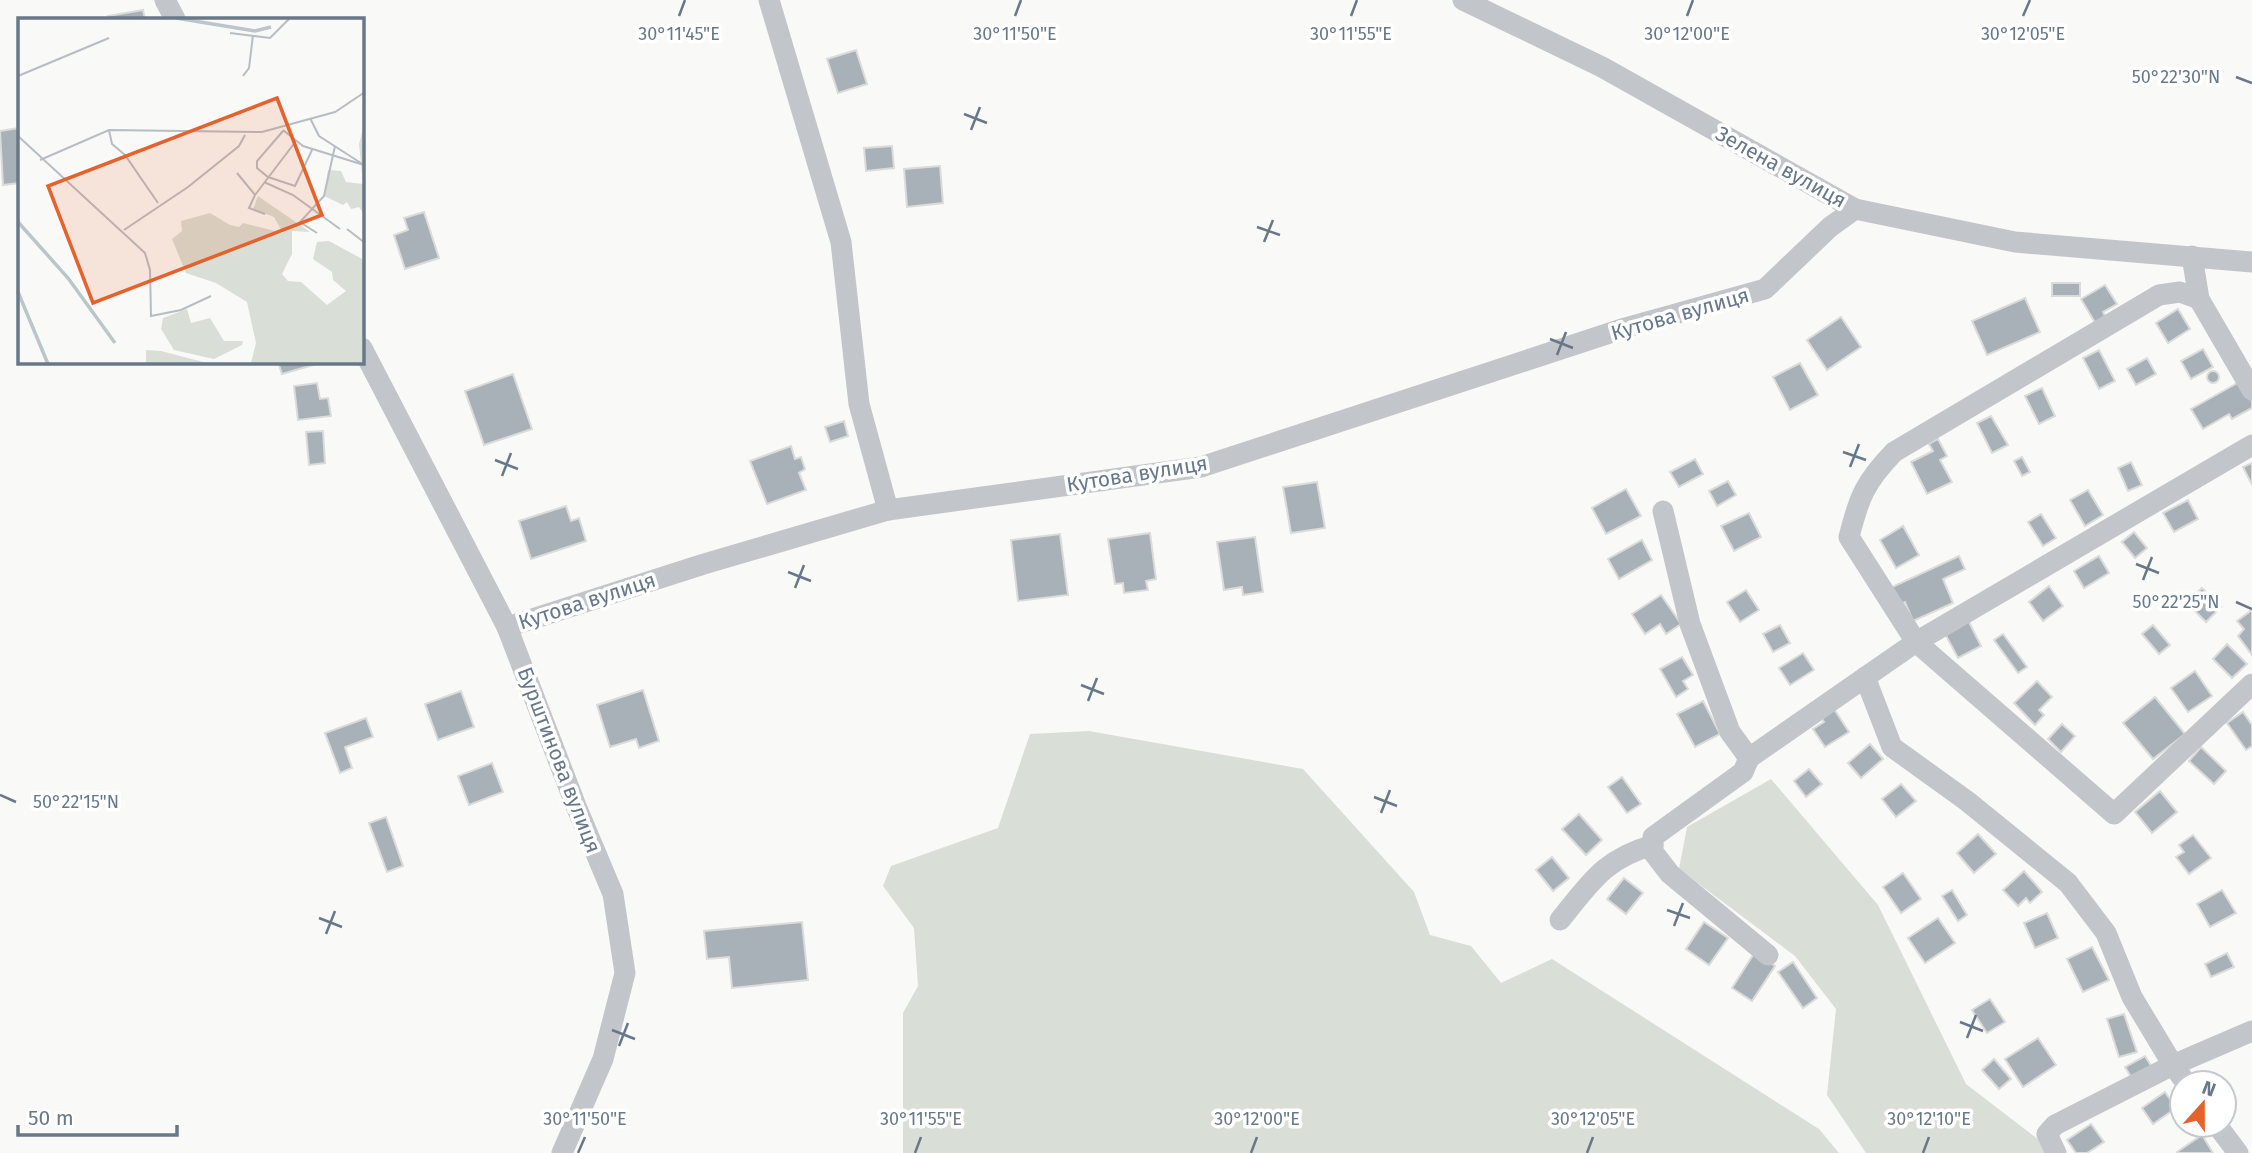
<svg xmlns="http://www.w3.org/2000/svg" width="2252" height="1153" font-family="'Fira Sans',sans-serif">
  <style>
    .green { fill: #d9ded6 }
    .building { fill: #a9b1b8; stroke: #dbdbd9; stroke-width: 2 }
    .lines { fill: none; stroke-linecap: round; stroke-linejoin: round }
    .minor { stroke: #c2c6cb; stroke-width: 21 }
    .ticks { fill: none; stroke: #687888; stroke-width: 2.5 }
    .labels { text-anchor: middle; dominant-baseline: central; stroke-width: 7; stroke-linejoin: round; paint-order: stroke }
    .street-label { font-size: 21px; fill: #687888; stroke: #fff }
    .inset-river { fill: none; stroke: #bbc6cb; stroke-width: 3.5 }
    .inset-road { fill: none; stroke: #b6bdc4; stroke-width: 2 }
    .view { fill: #e3622e; fill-opacity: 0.15; stroke: #e3622e; stroke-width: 3.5 }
    .inset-edge { fill: none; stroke: #687888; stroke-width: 3.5 }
    .ticks-label { font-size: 18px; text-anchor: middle; fill: #687888; stroke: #fff; stroke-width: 7; stroke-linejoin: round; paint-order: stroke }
  </style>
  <rect width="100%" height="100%" fill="#f9f9f7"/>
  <g class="green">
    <polygon points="1089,731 1303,769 1414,892 1430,935 1471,946 1501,983 1552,959 1819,1129 1839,1153 903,1153 903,1013 918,986 914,928 883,886 891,866 998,828 1030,734"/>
    <polygon points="1771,779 1878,905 1966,1084 2056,1153 1866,1153 1827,1095 1836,1009 1795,956 1679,869 1687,827"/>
  </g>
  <g class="building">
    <polygon points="143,10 145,19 109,19 108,16"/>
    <polygon points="856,50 867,84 838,93 827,59"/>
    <polygon points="19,128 19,183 3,185 0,131"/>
    <polygon points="892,146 894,168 866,171 864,148"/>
    <polygon points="940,166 943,203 907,207 904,169"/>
    <polygon points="424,212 439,258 405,269 394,235 408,230 404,218"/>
    <rect x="2052" y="283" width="28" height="13"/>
    <polygon points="2105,285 2117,304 2103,312 2107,320 2097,326 2081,299"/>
    <polygon points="2025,298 2040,332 1987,355 1972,321"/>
    <polygon points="2178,309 2190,329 2168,343 2156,323"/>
    <polygon points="1841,317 1861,347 1827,370 1807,340"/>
    <polygon points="2203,349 2213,367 2191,379 2181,361"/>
    <polygon points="2099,350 2115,381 2099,389 2083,358"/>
    <polygon points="2147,358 2156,374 2136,385 2127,369"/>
    <polygon points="278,362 312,362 313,365 282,374"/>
    <polygon points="1800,363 1818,395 1790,410 1773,377"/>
    <circle cx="2213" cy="377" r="6"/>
    <polygon points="513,374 532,429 484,445 465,391"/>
    <polygon points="2241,381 2252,401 2252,408 2232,419 2229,414 2203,429 2191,409"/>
    <polygon points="317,383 320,399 328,398 331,416 298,420 294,386"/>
    <polygon points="2042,388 2055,416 2039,424 2025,396"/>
    <polygon points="1991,416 2008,445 1992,453 1977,423"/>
    <polygon points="844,421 848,436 830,442 825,427"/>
    <polygon points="323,431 325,463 309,465 306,432"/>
    <polygon points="1938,439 1947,456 1940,460 1952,482 1927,494 1911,462 1933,451 1929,444"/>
    <polygon points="791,446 795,459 801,457 805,469 799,473 806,490 767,504 750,461"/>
    <polygon points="2022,457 2030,472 2022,476 2014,461"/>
    <polygon points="1695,459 1703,474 1679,487 1670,472"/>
    <polygon points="2131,462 2142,485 2128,491 2118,468"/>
    <polygon points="2252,463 2252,485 2243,467"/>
    <polygon points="1728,481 1736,495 1717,506 1709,491"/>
    <polygon points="1317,482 1325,528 1291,533 1283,487"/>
    <polygon points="1626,489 1641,516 1606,534 1592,508"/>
    <polygon points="2088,490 2103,515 2085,526 2070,500"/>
    <polygon points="2188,500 2198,519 2174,532 2163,513"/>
    <polygon points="566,506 571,521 579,518 586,541 531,559 519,521"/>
    <polygon points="1749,513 1761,537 1734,551 1721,526"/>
    <polygon points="2041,514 2056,538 2043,546 2028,522"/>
    <polygon points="1903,526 1919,555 1896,568 1880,540"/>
    <polygon points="2134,532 2147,548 2135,558 2122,542"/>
    <polygon points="1150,533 1156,579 1146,581 1148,590 1124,593 1123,583 1115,584 1108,539"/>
    <polygon points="1060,534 1068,595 1018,601 1011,540"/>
    <polygon points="1255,537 1263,592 1243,595 1242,587 1224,590 1217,542"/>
    <polygon points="1642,540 1652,560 1619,579 1608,559"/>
    <polygon points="1959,556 1965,569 1943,579 1953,603 1913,621 1905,602 1898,605 1890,588"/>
    <polygon points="2099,556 2109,573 2084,588 2074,571"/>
    <polygon points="2049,586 2063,606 2043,621 2029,602"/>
    <polygon points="2202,588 2221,607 2206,622 2187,603"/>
    <polygon points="1746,590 1759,610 1740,622 1727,602"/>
    <polygon points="1661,595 1681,624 1666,634 1660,624 1645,634 1632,614"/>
    <polygon points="2252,610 2252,655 2238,636 2244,629 2237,621"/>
    <polygon points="1966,616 1981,646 1958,658 1942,628"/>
    <polygon points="1780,625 1790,643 1773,652 1763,634"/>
    <polygon points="2153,625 2170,645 2159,654 2142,634"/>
    <polygon points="2003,634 2027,667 2018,673 1994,640"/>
    <polygon points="2227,644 2247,664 2232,678 2213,659"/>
    <polygon points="1803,653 1814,670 1790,685 1779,668"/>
    <polygon points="1682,657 1693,675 1683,681 1688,689 1676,697 1660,669"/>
    <polygon points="2195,671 2212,696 2188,712 2171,688"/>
    <polygon points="2037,681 2052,697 2039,710 2044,715 2035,725 2014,703"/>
    <polygon points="643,690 659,741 639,748 636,739 610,747 597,705"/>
    <polygon points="461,691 474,727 438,740 425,704"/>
    <polygon points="2155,697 2185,734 2153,759 2123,723"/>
    <polygon points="1703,701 1720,734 1695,747 1677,714"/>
    <polygon points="1834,709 1849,732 1825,747 1813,729 1824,722 1821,717"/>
    <polygon points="2243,712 2252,725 2252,746 2246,750 2227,723"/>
    <polygon points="366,718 373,737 345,747 352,768 340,773 325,733"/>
    <polygon points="2062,724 2075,736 2061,752 2048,739"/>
    <polygon points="1870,744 1883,759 1861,778 1848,763"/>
    <polygon points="2201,747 2226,771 2214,784 2189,761"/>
    <polygon points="492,763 503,792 469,805 458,776"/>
    <polygon points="1809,769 1822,784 1806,797 1794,781"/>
    <polygon points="1622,777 1641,804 1627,813 1608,787"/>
    <polygon points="1901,784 1916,801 1896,817 1882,799"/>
    <polygon points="2160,791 2177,812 2152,833 2135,812"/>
    <polygon points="1579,814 1602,840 1586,855 1562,829"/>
    <polygon points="386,817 403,866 387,872 369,823"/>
    <polygon points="1978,834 1996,854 1974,873 1957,853"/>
    <polygon points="2193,835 2211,858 2189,874 2176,857 2184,852 2179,845"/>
    <polygon points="1552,857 1569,878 1553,891 1536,870"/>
    <polygon points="2024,871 2042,892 2030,903 2026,898 2018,906 2003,890"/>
    <polygon points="1903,873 1921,899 1901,913 1883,887"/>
    <polygon points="1624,878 1643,893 1626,914 1607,899"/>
    <polygon points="1952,890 1967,915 1958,921 1942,896"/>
    <polygon points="2222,890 2236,913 2210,927 2197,904"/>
    <polygon points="2047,913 2058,938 2035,948 2024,923"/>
    <polygon points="1938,918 1955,943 1925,963 1908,938"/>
    <polygon points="802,922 808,980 732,988 729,957 707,959 704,931"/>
    <polygon points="1704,922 1728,938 1709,965 1686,949"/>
    <polygon points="2092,947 2109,980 2083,992 2067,959"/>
    <polygon points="1755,952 1775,966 1752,1001 1732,988"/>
    <polygon points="2227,953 2234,967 2211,977 2205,964"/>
    <polygon points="1793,962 1817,998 1803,1008 1778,972"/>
    <polygon points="1990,999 2005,1022 1987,1033 1972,1010"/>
    <polygon points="2124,1014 2137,1052 2119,1057 2107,1019"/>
    <polygon points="2038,1038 2056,1065 2023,1087 2005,1059"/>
    <polygon points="2145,1056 2153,1069 2133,1080 2125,1067"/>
    <polygon points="1994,1059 2011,1079 1999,1089 1982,1070"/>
    <polygon points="2165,1092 2176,1108 2153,1124 2142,1108"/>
    <polygon points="2091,1124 2104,1142 2087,1153 2076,1153 2067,1140"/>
    <polygon points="2202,1135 2213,1153 2177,1153 2177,1152"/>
  </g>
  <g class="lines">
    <g class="minor">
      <polyline points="165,0 175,19"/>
      <polyline points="769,0 841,242 859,404 888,510"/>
      <polyline points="1463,0 1602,67 1855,209 2015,242 2252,262"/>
      <polyline points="2192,256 2199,299 2252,390"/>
      <path d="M2199,299l-19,-7 -21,3 -265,157c-29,30 -35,45 -45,85l67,105 198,172 138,-130"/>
      <polyline points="362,348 507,627 576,806 613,894 625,973 603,1059 562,1153"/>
      <polyline points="1663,511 1690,624 1730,732 1749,758 1916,642 2252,445"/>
      <polyline points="507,627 704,564 888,510 1201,467 1625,328 1765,289 1830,227 1855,209"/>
      <polyline points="1865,677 1892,747 1967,801 2068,883 2106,933 2132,997 2173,1065 2186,1083"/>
      <polyline points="1749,758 1743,772 1653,837 1653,852 1670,874 1768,955"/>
      <path d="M1560,920c31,-38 44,-61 93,-75"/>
      <polyline points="2217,1125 2238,1153"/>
      <polyline points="2056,1153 2047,1134 2055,1125 2173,1065 2252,1031"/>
    </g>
  </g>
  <path class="ticks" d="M679,16l6,-16M1015,16l6,-16M1351,16l6,-16M1687,16l6,-16M2023,16l7,-16M2236,77l16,6M964,114l23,9M971,130l9,-23M1257,227l23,8M1264,242l9,-22M1550,339l23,9M1557,355l9,-23M1843,452l23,8M495,460l23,9M1850,467l9,-23M502,476l9,-23M2136,564l23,9M788,572l23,9M2143,580l9,-23M795,588l9,-23M2236,602l16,7M1081,685l23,9M1088,701l9,-23M0,795l16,7M1374,797l23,9M1381,813l9,-23M1667,910l23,8M319,918l23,9M1674,926l9,-23M326,934l9,-23M1960,1022l23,9M612,1030l23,9M1967,1038l9,-23M619,1046l9,-23M578,1153l7,-16M915,1153l6,-16M1251,1153l6,-16M1587,1153l6,-16M1923,1153l6,-16"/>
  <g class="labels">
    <g class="street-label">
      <text transform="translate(1781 167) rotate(29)">Зелена вулиця</text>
      <text transform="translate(1680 314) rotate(-16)">Кутова вулиця</text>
      <text transform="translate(1137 474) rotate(-9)">Кутова вулиця</text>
      <text transform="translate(587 601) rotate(-18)">Кутова вулиця</text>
      <text transform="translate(559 760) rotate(69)">Бурштинова вулиця</text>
    </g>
  </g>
  <g transform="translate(18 18)">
    <rect width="346" height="346" fill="#f9f9f7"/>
    <path d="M346,107l1,86 -1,3 -5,-7 -8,2 -4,-7 -4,3 -19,-9 4,-26 13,1 5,11 17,2 -4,-40zM240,178l52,36 -18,-1v23l-10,20 6,7 13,1 26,23 19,-14 -13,-11 -1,-8 -19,-13 4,-17 12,-1 35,19v104h-132l19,-1 5,-20 -9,-41 -31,-19 -30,-10 -14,-34 10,-8 -1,-10 29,-8 20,12 9,2 4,-4 40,10 -9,-16 -21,-8zM169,291l4,14 19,-5 14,23h19l-1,4 -28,14 -40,-9 -13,-21 2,-11zM128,332l15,1 50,13h-65z" fill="#d9ded6"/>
    <path class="inset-river" d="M158,0l79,13 16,-4M0,204l50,56 47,65M0,274l30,72"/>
    <path class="inset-road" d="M212,15l40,5 20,-20M0,58l91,-38M225,58l6,-8 4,-33M292,100l9,18 45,29M91,112l3,14 13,11 33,48M265,112l20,16 61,19M265,113l-26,30v7l11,9 27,9 17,-36M0,118l127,117 5,17 1,46 30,-6 30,-14M22,142l69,-30 153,2 73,-20 30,-20M219,155l18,22 41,-54M246,164l29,13 47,34M237,177l-6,13 16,6M329,211l18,14M106,212l64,-43 51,-41 6,-11M299,215l-17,-11 24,-26 11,-50"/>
    <path class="view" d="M259,80l45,117 -229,88 -45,-117z"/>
    <rect width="346" height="346" class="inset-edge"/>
  </g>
  <g class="ticks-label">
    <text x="679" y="40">30°11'45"E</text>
    <text x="1015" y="40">30°11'50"E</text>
    <text x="1351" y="40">30°11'55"E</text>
    <text x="1687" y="40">30°12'00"E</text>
    <text x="2023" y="40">30°12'05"E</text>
    <text x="2176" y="83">50°22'30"N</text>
    <text x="2176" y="608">50°22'25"N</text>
    <text x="76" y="808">50°22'15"N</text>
    <text x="585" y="1125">30°11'50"E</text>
    <text x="921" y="1125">30°11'55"E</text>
    <text x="1257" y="1125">30°12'00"E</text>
    <text x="1593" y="1125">30°12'05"E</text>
    <text x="1929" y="1125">30°12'10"E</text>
  </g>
  <g transform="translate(2203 1104) rotate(21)"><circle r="33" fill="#ffffff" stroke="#c3c9cf" stroke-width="2"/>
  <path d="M0-5L12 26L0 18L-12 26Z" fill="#e3622e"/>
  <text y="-10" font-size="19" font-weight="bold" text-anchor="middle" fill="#687888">N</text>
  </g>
  <path d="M18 1125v10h159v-10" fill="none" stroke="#687888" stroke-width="3.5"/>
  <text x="28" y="1125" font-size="21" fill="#687888" stroke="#ffffff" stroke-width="5" paint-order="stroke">50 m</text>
</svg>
